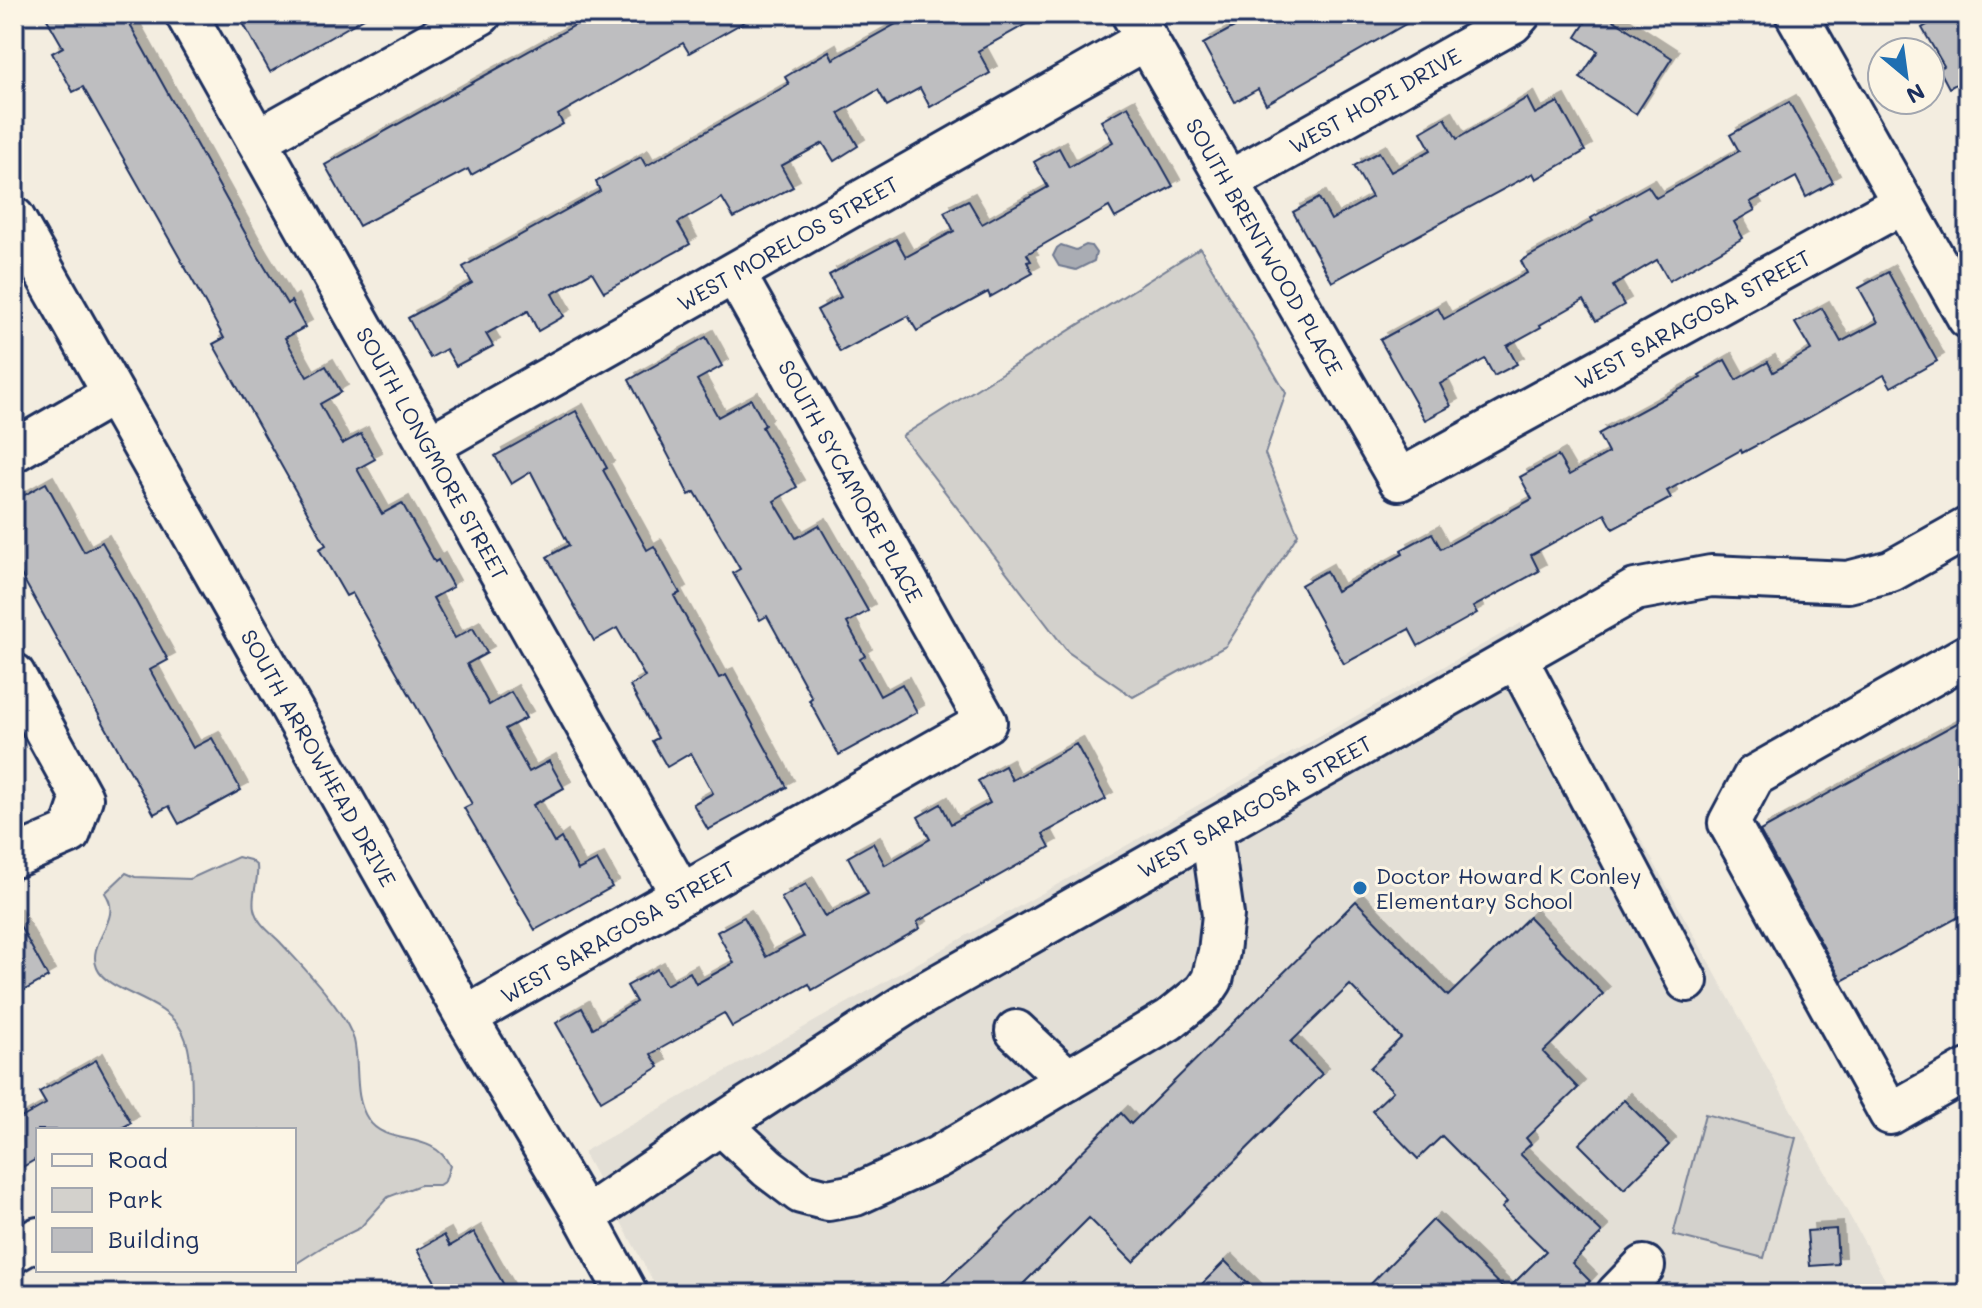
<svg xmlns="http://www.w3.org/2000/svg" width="1982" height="1308" font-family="Mali,sans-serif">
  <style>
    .built { fill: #e3dfd6 }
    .green { fill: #d3d1cc; stroke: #778095; stroke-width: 2 }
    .water { fill: #a9acb3; stroke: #707a91; stroke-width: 2 }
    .building { fill: #bebec0; stroke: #1b2f5e; stroke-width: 2; filter: url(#shadow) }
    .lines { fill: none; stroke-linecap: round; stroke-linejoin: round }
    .minor-casing { stroke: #1b2f5e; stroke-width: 46 }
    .minor { stroke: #fcf5e5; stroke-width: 40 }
    .poi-dot { fill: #1f6fb2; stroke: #fcf5e5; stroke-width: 3 }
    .labels { text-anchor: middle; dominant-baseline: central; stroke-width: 6; stroke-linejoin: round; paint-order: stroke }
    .street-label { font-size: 22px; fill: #1b2f5e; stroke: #fcf5e5 }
    .poi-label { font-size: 22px; fill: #1b2f5e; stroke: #fcf5e5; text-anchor: start }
  </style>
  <defs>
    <filter id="shadow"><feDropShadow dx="7" dy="-7" stdDeviation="0" flood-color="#0004"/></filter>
  </defs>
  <rect width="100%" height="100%" fill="#f3ede0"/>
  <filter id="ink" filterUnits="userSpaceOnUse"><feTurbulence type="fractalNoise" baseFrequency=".0125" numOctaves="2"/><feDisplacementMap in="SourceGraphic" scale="16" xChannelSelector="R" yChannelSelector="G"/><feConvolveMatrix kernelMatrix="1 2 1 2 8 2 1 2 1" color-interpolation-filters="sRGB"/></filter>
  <g filter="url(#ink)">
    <polygon class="built" points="1521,623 1893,1294 660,1294 583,1152"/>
    <g class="green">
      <polygon points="1200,248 1286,393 1265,454 1298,534 1226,646 1133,697 1068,652 902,436"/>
      <path d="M238,857l12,3 7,6c2,15 -6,29 -3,43 3,14 16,23 26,33 22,24 65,68 74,98 6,25 -1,57 14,79 18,29 65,10 82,47l-5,15 -6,4h-19l-32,12 -28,31 -33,16 -33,21v-135h-102c-1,-28 3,-73 -9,-97 -18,-36 -75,-39 -86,-65 -11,-27 27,-48 8,-75l21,-20 9,4 55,2z"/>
      <polygon points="1705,1114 1796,1138 1764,1258 1673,1235"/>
    </g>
    <polygon class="water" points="1061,245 1076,250 1086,245 1091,246 1096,253 1094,261 1076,270 1059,266 1053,256 1057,248"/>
    <g class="building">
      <polygon points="44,14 124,14 254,249 287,304 291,301 305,327 285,338 307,377 326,366 341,392 320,404 342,444 361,434 375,459 357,469 382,514 402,503 435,562 438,560 453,587 433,598 455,638 473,628 487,653 467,664 489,705 511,692 526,718 505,729 529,772 549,761 564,788 533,805 554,843 561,838 578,870 597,860 612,887 535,930 464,808 472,804 428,727 352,593 346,596 319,549 326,545 213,344 224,338 194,283 83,87 73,92 52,53 63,47"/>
      <polygon points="238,14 371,14 270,72"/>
      <polygon points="595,14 758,14 689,53 683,43 558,115 563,124 471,175 468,169 359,226 325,165"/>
      <polygon points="914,14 1044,14 978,51 990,73 930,107 920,88 887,106 878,90 839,113 858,146 834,161 823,143 781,166 793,187 734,218 722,198 678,223 690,244 604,292 592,272 552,294 564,316 538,331 528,311 486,334 493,346 456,366 446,349 430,358 408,318 472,283 463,267 600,191 596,182 641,157 646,166 789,84 785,77 829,51 833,59"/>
      <polygon points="1258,14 1423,14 1266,104 1258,89 1235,102 1203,44"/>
      <polygon points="1591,14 1604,14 1672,58 1636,114 1580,78 1598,51 1576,37"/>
      <polygon points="1947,14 1968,14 1968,78 1949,88 1939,69 1944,66 1922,28"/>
      <polygon points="1527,98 1535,114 1558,102 1585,151 1536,179 1533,173 1332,282 1293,212 1319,198 1331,220 1372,197 1354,166 1379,152 1391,172 1431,150 1421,132 1445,118 1457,139"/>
      <polygon points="1789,102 1833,182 1806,197 1796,177 1750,202 1755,210 1734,222 1743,238 1669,281 1657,260 1613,286 1624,305 1596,321 1584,300 1540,325 1541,327 1507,346 1517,364 1494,376 1485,359 1440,384 1451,406 1425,420 1380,340 1438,308 1444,319 1527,273 1521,261 1593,221 1591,218 1648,186 1656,198 1739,151 1730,135"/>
      <polygon points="1128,106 1173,186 1115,218 1109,207 1027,254 1031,261 1027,262 1033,273 990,297 988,292 917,331 908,316 840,352 817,310 841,297 829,275 896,239 906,257 954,231 944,212 968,200 982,224 1048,187 1034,162 1059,148 1069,167 1113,142 1101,121"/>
      <polygon points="1888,272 1937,361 1891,387 1884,375 1808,418 1742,453 1741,450 1667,491 1671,498 1613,529 1605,514 1531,555 1539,571 1473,607 1477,613 1418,646 1409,629 1344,664 1301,585 1326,571 1336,591 1403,554 1401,550 1432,533 1441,549 1532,499 1520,477 1558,456 1569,475 1608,453 1598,434 1701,378 1699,375 1725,360 1736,380 1768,362 1773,372 1811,350 1795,323 1822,308 1841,342 1878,322 1859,288"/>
      <polygon points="706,337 722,366 697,380 718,417 751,399 765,425 762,427 797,487 774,501 796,538 819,525 868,611 847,623 865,656 860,659 880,696 902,684 917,712 839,755 809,700 812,698 767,616 760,620 733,573 740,569 695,492 689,495 629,380"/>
      <polygon points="576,411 607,468 603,470 647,550 654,546 680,593 674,596 719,678 726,675 787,787 708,830 693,804 713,793 691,753 667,767 652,741 658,738 630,686 645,677 617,628 594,641 547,557 569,545 531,472 511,484 495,456"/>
      <polygon points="46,483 84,552 102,542 130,591 168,660 150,670 193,748 212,738 241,790 179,824 169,806 154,814 14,562 14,501"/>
      <polygon points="1968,717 1968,912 1842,981 1760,831"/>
      <polygon points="1076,744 1106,799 1043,834 1050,847 917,922 920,928 812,990 809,984 732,1027 724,1013 651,1054 659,1067 601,1101 556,1023 582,1008 593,1028 636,1002 627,986 657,969 666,985 690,972 696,984 734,963 717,932 744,917 766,957 803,937 781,898 806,884 825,917 868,894 848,857 873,843 885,865 930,839 918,817 941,804 951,824 990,803 978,781 1005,766 1012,780"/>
      <polygon points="1356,901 1448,996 1529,917 1603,994 1543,1052 1578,1088 1526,1138 1531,1144 1520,1154 1602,1233 1572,1263 1590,1281 1578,1294 1361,1294 1433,1220 1506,1291 1546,1251 1502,1208 1507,1202 1442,1136 1418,1159 1372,1111 1393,1091 1370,1068 1401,1038 1350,985 1291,1042 1322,1074 1133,1262 1089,1218 1019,1288 1019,1294 931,1294 1034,1199 1121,1113 1131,1124"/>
      <polygon points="14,915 48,977 14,996"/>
      <polygon points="96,1060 131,1123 118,1130 38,1130 38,1158 14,1172 14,1122 46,1104 39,1092"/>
      <polygon points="1624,1100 1669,1145 1624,1189 1579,1144"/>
      <polygon points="1836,1229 1838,1264 1810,1266 1807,1231"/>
      <polygon points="474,1232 509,1294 442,1294 417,1250 444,1235 450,1246"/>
      <polygon points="1225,1261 1258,1294 1192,1294"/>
    </g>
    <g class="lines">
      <defs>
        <g id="minor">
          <path id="s1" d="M186,14l495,880"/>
          <path id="s2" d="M1132,14l267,466 504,-277"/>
          <polyline points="1796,14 1968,318"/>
          <polyline points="257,140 481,14"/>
          <path id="s3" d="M1228,182l284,-159 8,-9"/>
          <path id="s4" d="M14,218l452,799 119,200 42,77"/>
          <path id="s5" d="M429,446l718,-407"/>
          <polyline points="14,451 113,394"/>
          <polyline points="1968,655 1754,776 1729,823 1890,1114 1968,1070"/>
          <polyline points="1517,659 1687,981"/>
          <polyline points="14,674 82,798 70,833 14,857"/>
          <path id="s6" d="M466,1017l520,-295 -251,-448"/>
          <polyline points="1016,1031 1068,1080"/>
          <polyline points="721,1124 768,1168 801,1193 828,1200 855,1195 938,1157 1169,1020 1204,992 1212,980 1219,952 1223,915 1211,831"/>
          <path id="s7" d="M585,1217l136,-93 193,-125 721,-409 76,-14 137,6 43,-11 77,-43"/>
          <polyline points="14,1252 38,1238"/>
          <polyline points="1617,1294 1644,1266"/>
        </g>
      </defs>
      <use href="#minor" class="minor-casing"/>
      <use href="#minor" class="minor"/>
    </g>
  </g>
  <circle class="poi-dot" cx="1360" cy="888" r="8"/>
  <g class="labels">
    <g class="street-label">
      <text stroke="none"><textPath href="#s3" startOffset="168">WEST HOPI DRIVE</textPath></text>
      <text stroke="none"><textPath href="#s5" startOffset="412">WEST MORELOS STREET</textPath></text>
      <text stroke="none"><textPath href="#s2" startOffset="268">SOUTH BRENTWOOD PLACE</textPath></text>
      <text stroke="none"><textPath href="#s2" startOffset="872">WEST SARAGOSA STREET</textPath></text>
      <text stroke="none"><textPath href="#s1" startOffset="504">SOUTH LONGMORE STREET</textPath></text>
      <text transform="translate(851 481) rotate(61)">SOUTH SYCAMORE PLACE</text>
      <text stroke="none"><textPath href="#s4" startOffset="620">SOUTH ARROWHEAD DRIVE</textPath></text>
      <text stroke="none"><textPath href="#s7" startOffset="786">WEST SARAGOSA STREET</textPath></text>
      <text stroke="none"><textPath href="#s6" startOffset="174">WEST SARAGOSA STREET</textPath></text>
    </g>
    <g class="poi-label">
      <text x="1376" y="875">Doctor Howard K Conley<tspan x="1376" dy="25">Elementary School</tspan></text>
    </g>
  </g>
  <rect width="1982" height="1308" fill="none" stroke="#fcf5e5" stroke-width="48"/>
  <rect x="24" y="24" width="1934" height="1260" fill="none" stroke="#1b2f5e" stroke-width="3" filter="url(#ink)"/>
  <rect x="36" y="1128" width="260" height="144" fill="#fcf5e5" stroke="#a2a6af" stroke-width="2"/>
  <rect x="52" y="1154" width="40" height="12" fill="#fcf5e5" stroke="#a2a6af" stroke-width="2"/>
  <text x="108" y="1168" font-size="24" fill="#1b2f5e">Road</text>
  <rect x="52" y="1188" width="40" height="24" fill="#d3d1cc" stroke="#a2a6af" stroke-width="2"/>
  <text x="108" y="1208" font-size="24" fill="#1b2f5e">Park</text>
  <rect x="52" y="1228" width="40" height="24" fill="#bebec0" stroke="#a2a6af" stroke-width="2"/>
  <text x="108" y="1248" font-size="24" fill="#1b2f5e">Building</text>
  <g transform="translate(1906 76) rotate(151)"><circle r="38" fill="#fcf5e5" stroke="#a2a6af" stroke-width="2"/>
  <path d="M0-6L14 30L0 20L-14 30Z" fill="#1f6fb2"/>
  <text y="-12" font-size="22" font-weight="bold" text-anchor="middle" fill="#1b2f5e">N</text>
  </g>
</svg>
